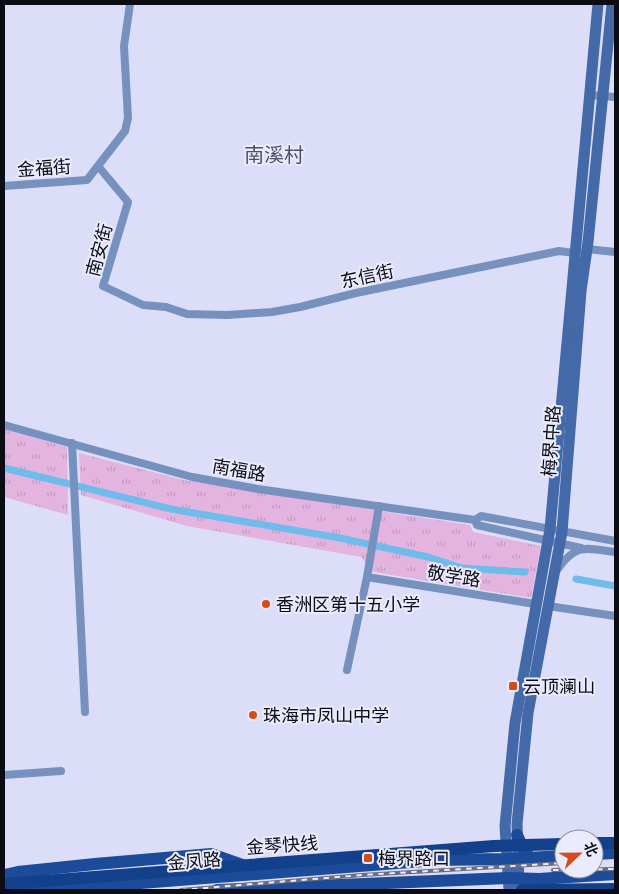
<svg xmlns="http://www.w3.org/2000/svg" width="619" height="894" font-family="Lora,'Noto Sans SC',serif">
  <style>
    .grass { fill: url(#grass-tufts) }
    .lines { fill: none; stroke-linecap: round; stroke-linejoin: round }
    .canal { stroke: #6fbbea; stroke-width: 7 }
    .minor { stroke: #7691bd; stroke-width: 8 }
    .secondary { stroke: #4369a9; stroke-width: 11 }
    .primary { stroke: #1c4c99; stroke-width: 12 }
    .trunk { stroke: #12408a; stroke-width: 12 }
    .rail-casing { stroke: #6b6c7d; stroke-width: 4 }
    .rail { stroke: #eaebfc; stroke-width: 2; stroke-dasharray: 5.5; stroke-linecap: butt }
    .poi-dot { fill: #d44d19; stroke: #eaebfc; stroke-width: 2 }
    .labels { text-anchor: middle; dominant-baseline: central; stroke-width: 4; stroke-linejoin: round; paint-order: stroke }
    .street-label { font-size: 18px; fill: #0c0c15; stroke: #eaebfc }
    .poi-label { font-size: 18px; fill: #0c0c15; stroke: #eaebfc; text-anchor: start }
    .quarter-label { font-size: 20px; fill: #4f5068; stroke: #eaebfc }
  </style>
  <defs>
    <pattern id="grass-tufts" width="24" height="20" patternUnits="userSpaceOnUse" patternTransform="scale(1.25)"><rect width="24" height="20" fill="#e4b4e0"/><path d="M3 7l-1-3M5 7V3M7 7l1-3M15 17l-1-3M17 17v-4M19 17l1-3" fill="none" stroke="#c29abf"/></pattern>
  </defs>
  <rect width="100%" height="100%" fill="#dbddf9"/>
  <g class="grass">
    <polygon points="4,429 67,447 68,515 4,497"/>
    <polygon points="79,453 184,480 470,525 473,532 541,546 531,598 373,572 361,557 187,526 81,495"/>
  </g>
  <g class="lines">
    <g class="canal">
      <polyline points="4,468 171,509 340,538 428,557 462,568 525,572"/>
      <polyline points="576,579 615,586"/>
    </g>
    <g class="minor">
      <polyline points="589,95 615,97"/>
      <polyline points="98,166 128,202 103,286 143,305 166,307 187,314 227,315 272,312 300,307 356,293 559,251 574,253"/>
      <polyline points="4,186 87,180 125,131 128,118 124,46 130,4"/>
      <polyline points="587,249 615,252"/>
      <polyline points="4,425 192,477 258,489 475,520"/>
      <polyline points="72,443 85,712"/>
      <polyline points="581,548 477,525 475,520 481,516 615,541"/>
      <path d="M557,570c19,-27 28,-22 58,-18"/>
      <polyline points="367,577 535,604"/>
      <polyline points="548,606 615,616"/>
      <polyline points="347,670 367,577 379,506"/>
      <polyline points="4,775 61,771"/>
    </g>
    <g class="secondary">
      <polyline points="519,886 517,824 528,713 562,532 581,291 588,242 612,4"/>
      <polyline points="509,890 505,826 515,723 550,529 598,4"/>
    </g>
    <g class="primary">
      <polyline points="517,835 525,852 527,853"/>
      <polyline points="594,854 615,853"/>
      <polyline points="4,875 18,872 95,864 211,854 245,866"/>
      <polyline points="6,890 128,884 436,860 506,859 564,856"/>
      <polyline points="217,890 508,878 539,879 615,874"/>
    </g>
    <g class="trunk">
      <polyline points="594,843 615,843"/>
      <polyline points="4,884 494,846 564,844"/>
      <polyline points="522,890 615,889"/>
    </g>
    <defs>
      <g id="rail">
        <polyline points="553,870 615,869"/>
        <polyline points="181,890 362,875 564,863"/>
      </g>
    </defs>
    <use href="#rail" class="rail-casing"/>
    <use href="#rail" class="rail"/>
  </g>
  <g class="poi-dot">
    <circle cx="266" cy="604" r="5"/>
    <rect x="508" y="681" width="10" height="10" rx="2.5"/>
    <circle cx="253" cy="715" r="5"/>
    <rect x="363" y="853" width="10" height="10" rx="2.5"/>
  </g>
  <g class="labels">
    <g class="street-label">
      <text transform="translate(44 168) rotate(-4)">金福街</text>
      <text transform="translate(99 250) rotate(-75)">南安街</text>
      <text transform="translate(367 276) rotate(-12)">东信街</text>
      <text transform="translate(551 441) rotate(-86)">梅界中路</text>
      <text transform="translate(239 470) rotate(10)">南福路</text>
      <text transform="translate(454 576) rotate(9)">敬学路</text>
      <text transform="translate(282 845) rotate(-4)">金琴快线</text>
      <text transform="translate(194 861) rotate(-5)">金凤路</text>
    </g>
    <g class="poi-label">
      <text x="276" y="604">香洲区第十五小学</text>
      <text x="523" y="686">云顶澜山</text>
      <text x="263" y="715">珠海市凤山中学</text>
      <text x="378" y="858">梅界路口</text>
    </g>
    <g class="quarter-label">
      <text x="274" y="154">南溪村</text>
    </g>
  </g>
  <rect width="619" height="894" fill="none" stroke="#0c0c15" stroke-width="10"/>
  <g transform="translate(579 854) rotate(68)"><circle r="24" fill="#eaebfc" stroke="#9192a0"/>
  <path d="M0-4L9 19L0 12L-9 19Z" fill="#d44d19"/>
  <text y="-8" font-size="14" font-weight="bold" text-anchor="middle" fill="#0c0c15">北</text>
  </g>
</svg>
